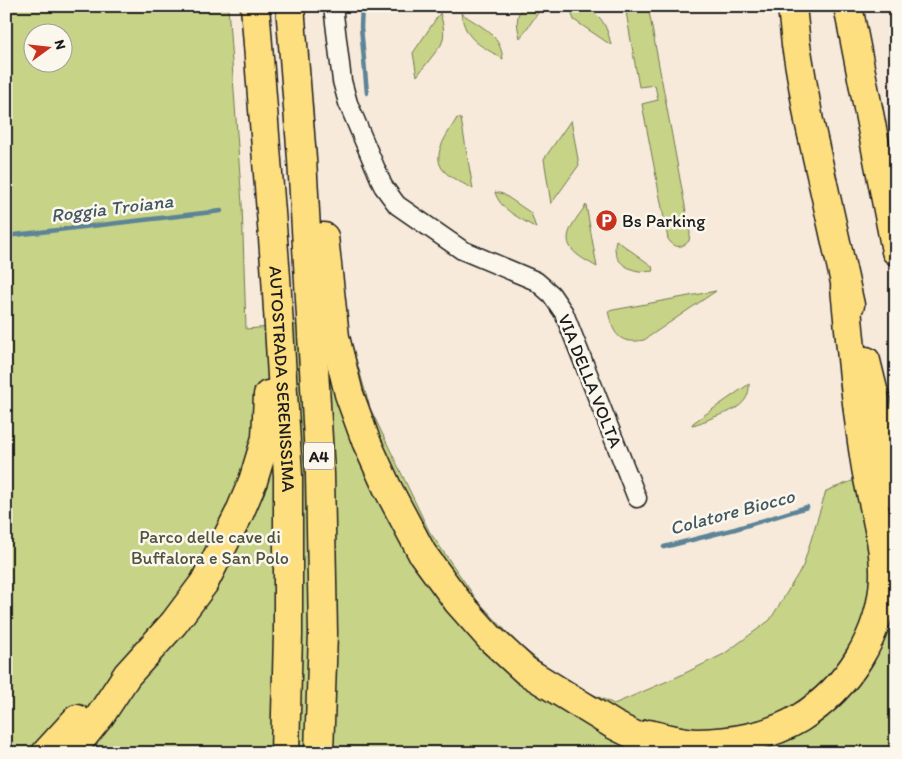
<svg xmlns="http://www.w3.org/2000/svg" width="902" height="759" font-family="Itim,sans-serif">
  <style>
    .green { fill: #c7d487; stroke: #727852; fill-rule: evenodd }
    .lines { fill: none; stroke-linecap: round; stroke-linejoin: round }
    .stream { stroke: #5c8396; stroke-width: 4.5 }
    .minor-casing { stroke: #1c1c1c; stroke-width: 21 }
    .motorway-casing { stroke: #1c1c1c; stroke-width: 31 }
    .minor { stroke: #fbf7ec; stroke-width: 18 }
    .motorway { stroke: #fedf80; stroke-width: 28 }
    .labels { text-anchor: middle; dominant-baseline: central; stroke-width: 5; stroke-linejoin: round; paint-order: stroke }
    .shield { fill: #fbf7ec; stroke: #5f5e5a; stroke-width: 1 }
    .shield-label { font-size: 16px; font-weight: bold; fill: #1c1c1c }
    .poi-label { font-size: 18px; fill: #1c1c1c; stroke: #fbf7ec; text-anchor: start }
    .street-label { font-size: 18px; fill: #1c1c1c; stroke: #fbf7ec }
    .park-label { font-size: 18px; fill: #4f533c; stroke: #fbf7ec }
    .water-label { font-size: 19px; font-style: italic; fill: #415863; stroke: #fbf7ec }
  </style>
  <rect width="100%" height="100%" fill="#f7eadb"/>
  <filter id="ink" filterUnits="userSpaceOnUse"><feTurbulence type="fractalNoise" baseFrequency=".02" numOctaves="2"/><feDisplacementMap in="SourceGraphic" scale="10" xChannelSelector="R" yChannelSelector="G"/><feConvolveMatrix kernelMatrix="1 2 1 2 8 2 1 2 1" color-interpolation-filters="sRGB"/></filter>
  <g filter="url(#ink)">
    <g class="green">
      <path d="M6,6h222l14,198 4,125 99,-8 25,87 59,123 48,69 42,45 45,36 50,23 63,-27 47,-23 46,-34 33,-54 23,-75 34,-13 36,64v211h-890zM32,32h30v30h-30z"/>
      <path d="M523,6h20l-23,32c-3,-13 -5,-21 3,-32z"/>
      <path d="M569,6c27,0 37,14 42,39l-37,-25z"/>
      <path d="M625,6h23l42,227 -1,8c-8,8 -15,7 -21,-2l-26,-135 16,-4 -3,-15 -16,2z"/>
      <path d="M440,13c3,11 6,21 1,32l-24,31 -4,-23z"/>
      <path d="M461,13c20,14 39,20 42,46 -22,-14 -37,-17 -42,-46z"/>
      <path d="M457,118l4,1 12,70c-8,-5 -21,-10 -28,-17 -16,-16 3,-38 12,-54z"/>
      <polygon points="571,120 579,165 551,204 544,159"/>
      <path d="M495,192l8,2 28,19 5,15c-16,-10 -36,-18 -41,-36z"/>
      <path d="M586,205l11,62c-8,-5 -21,-11 -26,-19 -10,-14 8,-32 15,-43z"/>
      <path d="M616,240l36,26 1,5c-20,3 -43,-7 -37,-31z"/>
      <path d="M716,291l-72,49c-26,5 -31,-7 -36,-29z"/>
      <path d="M749,384c1,22 -18,27 -35,33 -7,3 -15,7 -22,8l1,-2z"/>
    </g>
    <g class="lines">
      <g class="stream">
        <polyline points="362,6 361,27 367,93"/>
        <polyline points="6,236 221,211"/>
        <polyline points="664,547 735,529 807,507"/>
      </g>
      <defs>
        <polyline id="minor" points="333,6 342,81 348,103 383,186 397,205 462,250 536,281 551,294 564,313 637,498"/>
        <g id="motorway">
          <path id="s1" d="M255,6l21,271 12,199v158l-3,119"/>
          <polyline points="290,6 302,159 320,474 323,633 319,753"/>
          <polyline points="792,6 796,45 809,121 850,305"/>
          <polyline points="848,6 896,251"/>
          <polyline points="324,237 335,337 349,394 366,441 387,487 422,553 458,602 490,638 526,671 614,725 670,753"/>
          <polyline points="866,361 891,463 896,494"/>
          <path d="M649,734c16,4 32,8 48,9 34,0 74,-7 103,-25 48,-30 82,-84 84,-141 1,-36 -12,-73 -18,-109 -10,-59 -15,-120 -21,-180"/>
          <polyline points="46,753 77,719"/>
          <polyline points="70,753 100,716 127,675 174,623 204,583 239,514 253,481 266,438 268,395"/>
        </g>
      </defs>
      <use href="#minor" class="minor-casing"/>
      <use href="#motorway" class="motorway-casing"/>
      <use href="#minor" class="minor"/>
      <use href="#motorway" class="motorway"/>
    </g>
  </g>
  <defs>
    <symbol id="parking-disc" viewBox="-11 -11 22 22"><circle r="9.5" fill="#c8321e" stroke="#fbf7ec"/><path d="M-3.5-5.5H1a3.5 3.5 0 0 1 0 7H-1V5.5H-3.5ZM-1-3.4V-.6H.8a1.4 1.4 0 0 0 0-2.8Z" fill="#fff"/></symbol>
  </defs>
  <g fill-rule="evenodd">
    <use href="#parking-disc" x="594" y="208" width="25" height="25"/>
  </g>
  <g class="labels">
    <rect class="shield" x="304" y="442.5" width="30" height="27" rx="4"/>
    <g class="shield-label">
      <text x="319" y="456">A4</text>
    </g>
    <g class="poi-label">
      <text x="622" y="221">Bs Parking</text>
    </g>
    <g class="street-label">
      <text stroke="none"><textPath href="#s1" startOffset="374">AUTOSTRADA SERENISSIMA</textPath></text>
      <text transform="translate(590 381) rotate(68)">VIA DELLA VOLTA</text>
    </g>
    <g class="park-label">
      <text x="210" y="537">Parco delle cave di<tspan x="210" dy="21">Buffalora e San Polo</tspan></text>
    </g>
    <g class="water-label">
      <text transform="translate(112 208) rotate(-7)">Roggia Troiana</text>
      <text transform="translate(732 512) rotate(-15)">Colatore Biocco</text>
    </g>
  </g>
  <rect width="902" height="759" fill="none" stroke="#fbf7ec" stroke-width="25"/>
  <rect x="12" y="12" width="877" height="734" fill="none" stroke="#1c1c1c" stroke-width="2" filter="url(#ink)"/>
  <g transform="translate(48 48) rotate(75)"><circle r="24" fill="#fbf7ec" stroke="#a29f99"/>
  <path d="M0-4L9 19L0 12L-9 19Z" fill="#c8321e"/>
  <text y="-8" font-size="14" font-weight="bold" text-anchor="middle" fill="#1c1c1c">N</text>
  </g>
</svg>
